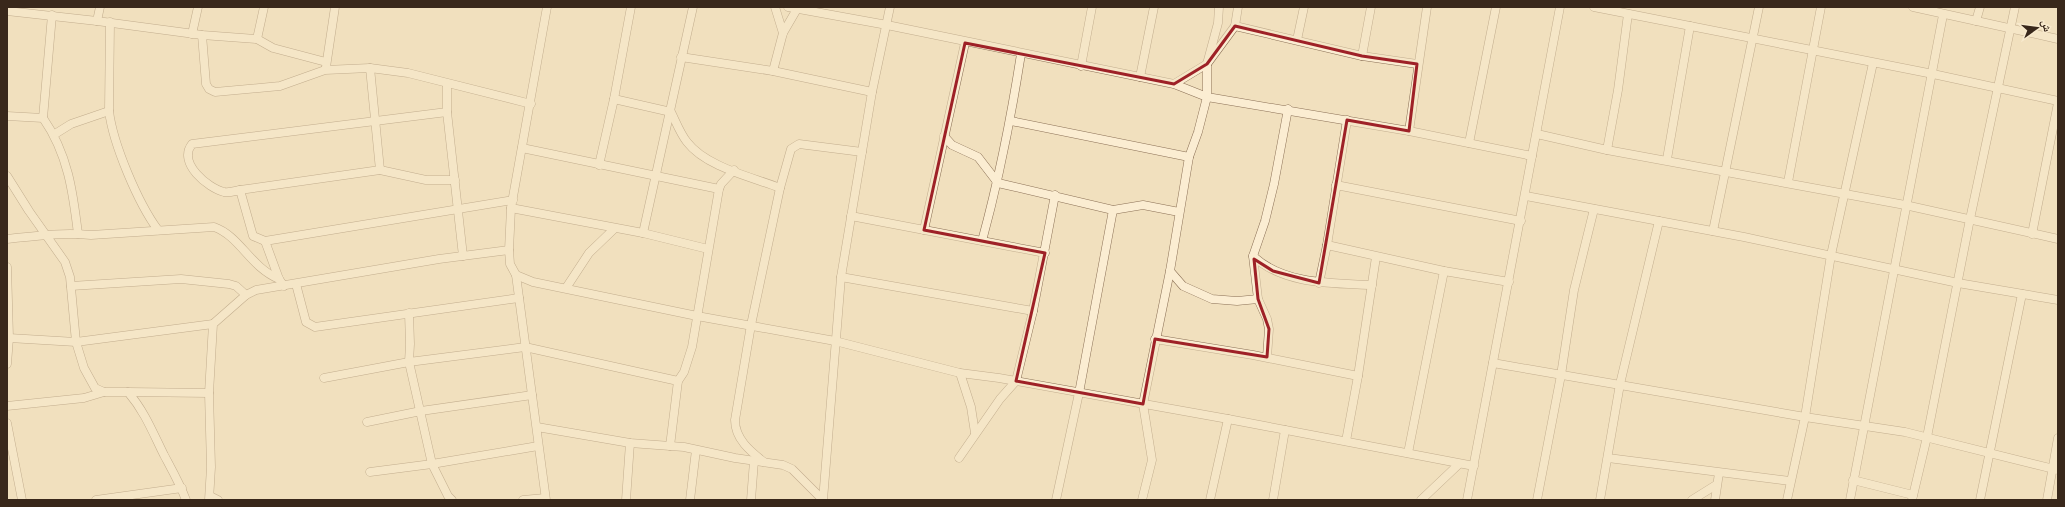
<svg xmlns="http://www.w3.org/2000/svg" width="2065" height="507" font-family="'Roboto Serif','Noto Naskh Arabic',serif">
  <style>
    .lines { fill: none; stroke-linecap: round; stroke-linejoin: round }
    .street-casing { stroke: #8b7056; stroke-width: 9 }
    .street { stroke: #fbedd2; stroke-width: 8 }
    .marked { fill: none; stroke: #9e2127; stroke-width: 3; stroke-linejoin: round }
  </style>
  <rect width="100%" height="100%" fill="#f1e0be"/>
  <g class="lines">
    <defs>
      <g id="street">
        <polyline points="547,7 511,208 509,250 510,264 516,275 533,282 697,316 835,341 960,373 999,378 1228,419 1474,466"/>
        <polyline points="775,7 783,33"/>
        <polyline points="788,7 887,25 1174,84 1207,97 1409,131 1532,156"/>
        <polyline points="1594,7 1933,74 2058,101"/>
        <polyline points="1913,7 2058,39"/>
        <polyline points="7,11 97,21 202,35 257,39 273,48 326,62"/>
        <polyline points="97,21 100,7"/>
        <polyline points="1976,21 1980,7"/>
        <path d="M110,22l-1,89c4,33 29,92 49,119"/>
        <polyline points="1235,26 1362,56 1417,64"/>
        <polyline points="192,34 198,7"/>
        <polyline points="202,35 206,84 209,89 215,92 280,86 325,70 370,68 408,73 531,104"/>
        <polyline points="257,39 264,7"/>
        <polyline points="1297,40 1304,7"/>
        <polyline points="1362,56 1371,7"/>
        <polyline points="681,57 773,71 872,92"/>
        <polyline points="1081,66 1092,7"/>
        <polyline points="326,67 335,7"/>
        <polyline points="773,71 783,33 797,9"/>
        <polyline points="1140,77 1154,7"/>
        <polyline points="447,84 447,112 463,256"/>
        <polyline points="1174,84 1207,64 1235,26 1238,7"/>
        <path d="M614,99l57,13c5,10 9,21 16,30 19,25 65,35 93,46"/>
        <path d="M7,116l36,2c25,36 30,74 35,116"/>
        <polyline points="43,118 52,15"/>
        <polyline points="1011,121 1189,157"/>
        <polyline points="1409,131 1427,7"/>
        <polyline points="55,134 71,124 109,111"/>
        <polyline points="1537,134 1607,150 1905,205 2058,239"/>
        <polyline points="944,136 952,145 978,157 998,183 1113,210 1143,205 1179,212"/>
        <polyline points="1469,143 1496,7"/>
        <polyline points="522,148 719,189"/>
        <polyline points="1607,150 1618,90 1628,14"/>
        <polyline points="1667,159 1690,26"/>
        <polyline points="599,165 614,99 631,7"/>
        <polyline points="380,170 426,180 455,180"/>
        <path d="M7,176l22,35 36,51 5,15 6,65 8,26 11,20 9,4h24c17,20 25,41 36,63 8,15 16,29 22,45"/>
        <polyline points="1788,182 1821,7"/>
        <polyline points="1336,185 1521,221"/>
        <polyline points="240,190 380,170 370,68"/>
        <polyline points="1526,196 1744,237 1958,283 2058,300"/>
        <polyline points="511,208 643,233 708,249"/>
        <polyline points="851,216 1045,253"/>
        <polyline points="924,230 965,43"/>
        <polyline points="1713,231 1759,7"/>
        <polyline points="643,233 693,7"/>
        <polyline points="2032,234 2058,103"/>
        <path d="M7,239c28,-3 56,-7 84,-4l123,-8c26,9 36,40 65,52"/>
        <polyline points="265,241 513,200"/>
        <path d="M982,241c17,-62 29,-123 39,-187"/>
        <polyline points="1327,245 1444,271 1509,282"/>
        <path d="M1253,256c31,29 80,27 119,29"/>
        <polyline points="7,267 9,338 7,364"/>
        <polyline points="1170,271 1183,286 1212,299 1237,301 1258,299"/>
        <polyline points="516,275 546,500"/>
        <polyline points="841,277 1033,311"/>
        <polyline points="1319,283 1327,245 1347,120"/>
        <polyline points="296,284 306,322 315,327 519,298"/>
        <polyline points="71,286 181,279 229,284 236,286 246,295"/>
        <path d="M284,286l-5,-7 -14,-38 -12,-5 -13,-46c-5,1 -11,3 -16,2 -16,-4 -47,-29 -32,-48l255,-32"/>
        <polyline points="566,288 589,253 614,229"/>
        <polyline points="409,313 410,344 409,362 432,464 448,496 452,500"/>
        <polyline points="9,338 76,342 213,324"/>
        <polyline points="1155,339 1253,355 1358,376"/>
        <polyline points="1267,357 1269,329 1267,319 1258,299 1253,256 1265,221 1274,184 1288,109"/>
        <polyline points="1493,363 1805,417 1905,432 2058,470"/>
        <polyline points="960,373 971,407 975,433"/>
        <polyline points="324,378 409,362 525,347 678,381"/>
        <polyline points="128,392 209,393"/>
        <polyline points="7,406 84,398 104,392"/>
        <polyline points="367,422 421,411 532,395"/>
        <polyline points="7,423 22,500"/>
        <polyline points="537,427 630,443 684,447 735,458 783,465 792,469 823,500"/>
        <polyline points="1346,441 1358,376 1376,257"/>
        <polyline points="670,446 678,381 684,372 692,347 719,189 721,184 734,170"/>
        <polyline points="1408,453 1444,271"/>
        <polyline points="959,458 1000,399 1016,381 1033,311 1055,195"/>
        <polyline points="1608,458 1790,481"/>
        <path d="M764,462c-14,-11 -29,-23 -29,-42l16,-95 29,-137 11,-39 8,-5 63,8"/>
        <polyline points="370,472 432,464 538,446"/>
        <polyline points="1853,480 1913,495"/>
        <polyline points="210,496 218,500"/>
        <polyline points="96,500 182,488"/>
        <polyline points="209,500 211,467 209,393 213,324 246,295 256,290 439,259 509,250"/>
        <polyline points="523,500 545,498"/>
        <polyline points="626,500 630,443"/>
        <polyline points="690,500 696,450"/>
        <polyline points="751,500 754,461"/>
        <polyline points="823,500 841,277 872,92 890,7"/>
        <polyline points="1056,500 1079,393 1113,210"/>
        <polyline points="1142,500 1152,460 1143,404 1170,271 1189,157 1198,132 1207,97 1207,64 1218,23 1219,7"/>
        <polyline points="1210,500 1228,419"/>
        <polyline points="1273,500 1285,430"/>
        <polyline points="1421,500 1459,464"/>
        <polyline points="1467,500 1560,7"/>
        <polyline points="1537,500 1561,375 1574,290 1594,209"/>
        <polyline points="1600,500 1620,384 1659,221"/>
        <polyline points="1692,500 1716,485"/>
        <polyline points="1715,500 1719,473"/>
        <polyline points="1787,500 1805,417 1831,255 1873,63"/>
        <polyline points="1850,500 1943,15"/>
        <polyline points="1912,500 1927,437 1970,219 2015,7"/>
        <polyline points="1980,500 2022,294"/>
        <polyline points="2047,500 2058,438"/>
      </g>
    </defs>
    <use href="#street" class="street-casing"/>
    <use href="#street" class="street"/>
  </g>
  <path d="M0 0H2065V507H0ZM1235,26l127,30 55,8 -8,67 -62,-11 -28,163 -46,-12 -19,-12 4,40 11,30 -2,28 -112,-18 -12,65 -127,-23 29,-128 -121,-23 41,-187 209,41 33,-20z" fill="#f1e0be" fill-opacity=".55" fill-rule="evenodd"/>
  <path class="marked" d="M1235,26l127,30 55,8 -8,67 -62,-11 -28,163 -46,-12 -19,-12 4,40 11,30 -2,28 -112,-18 -12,65 -127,-23 29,-128 -121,-23 41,-187 209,41 33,-20z"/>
  <rect width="2065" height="507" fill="none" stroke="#39281b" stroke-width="16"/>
  <g transform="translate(2037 28) rotate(76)" stroke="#f8eace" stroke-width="3" paint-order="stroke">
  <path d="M0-3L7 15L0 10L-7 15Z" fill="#39281b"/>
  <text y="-6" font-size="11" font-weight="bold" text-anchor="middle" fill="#39281b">ش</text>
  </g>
</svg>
